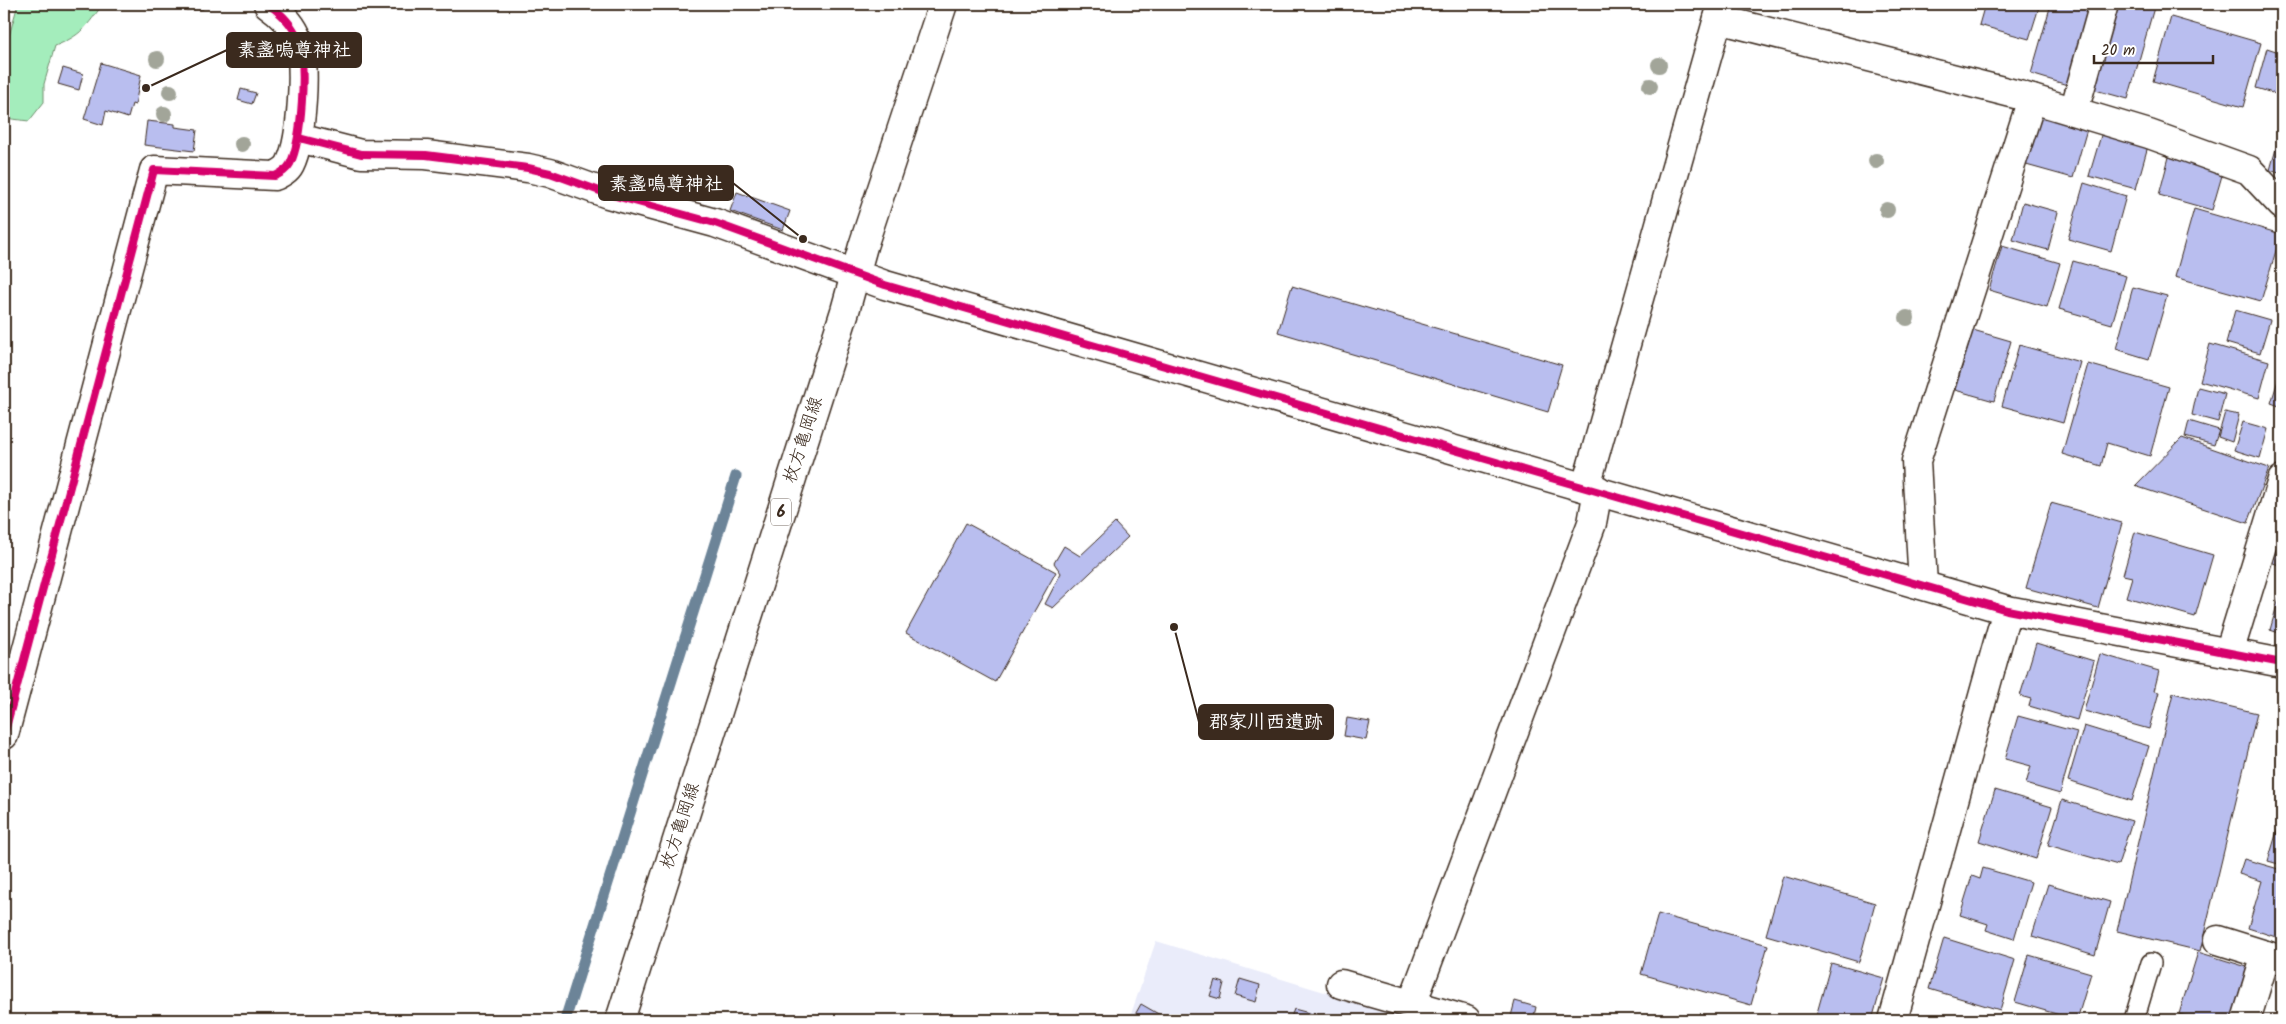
<svg xmlns="http://www.w3.org/2000/svg" width="2286" height="1024" font-family="Kalam,'Klee One',sans-serif">
  <style>
    .built { fill: #eaecfa }
    .green { fill: #a4edbc; stroke: #708c6d }
    .lines { fill: none; stroke-linecap: round; stroke-linejoin: round }
    .stream { stroke: #6c8498; stroke-width: 11 }
    .building { fill: #b9beef; stroke: #3b2a1e }
    .lane-casing { stroke: #3b2a1e; stroke-width: 22 }
    .street-casing { stroke: #3b2a1e; stroke-width: 31 }
    .primary-casing { stroke: #3b2a1e; stroke-width: 31 }
    .lane { stroke: #fff; stroke-width: 19 }
    .street { stroke: #fff; stroke-width: 28 }
    .primary { stroke: #fff; stroke-width: 28 }
    .cycleway-casing { stroke: #fff; stroke-width: 11 }
    .cycleway { stroke: #d6006c; stroke-width: 8 }
    .tree { fill: #a2a599 }
    .labels { text-anchor: middle; dominant-baseline: central; stroke-width: 4.5; stroke-linejoin: round; paint-order: stroke }
    .shield { fill: #fff; stroke: #766a62; stroke-width: 1 }
    .shield-label { font-size: 16px; font-weight: bold; fill: #3b2a1e }
    .street-label { font-size: 18px; fill: #3b2a1e; stroke: #fff }
    .leader { fill: none; stroke: #3b2a1e; stroke-width: 2 }
    .callout-dot { fill: #3b2a1e; stroke: #fff; stroke-width: 2 }
    .callout { fill: #3b2a1e; stroke: #3b2a1e; stroke-width: 2 }
    .callout-label { font-size: 19px; text-anchor: middle; font-weight: bold; fill: #fff }
  </style>
  <rect width="100%" height="100%" fill="#fff"/>
  <filter id="ink" filterUnits="userSpaceOnUse"><feTurbulence type="fractalNoise" baseFrequency=".02" numOctaves="2"/><feDisplacementMap in="SourceGraphic" scale="10" xChannelSelector="R" yChannelSelector="G"/><feConvolveMatrix kernelMatrix="1 2 1 2 8 2 1 2 1" color-interpolation-filters="sRGB"/></filter>
  <g filter="url(#ink)">
    <polygon class="built" points="1156,941 1417,1020 1129,1020"/>
    <path class="green" d="M18,4h85c-17,23 -21,31 -48,42l-11,38v18l-15,19 -25,-3v-64z"/>
    <g class="lines">
      <polyline class="stream" points="565,1020 736,476"/>
    </g>
    <g class="building">
      <polygon points="186,4 203,4 203,9 186,10"/>
      <polygon points="1985,4 2040,4 2029,39 1979,25"/>
      <polygon points="2051,4 2098,4 2074,87 2031,74"/>
      <polygon points="2112,4 2155,4 2128,99 2088,88"/>
      <polygon points="2171,17 2261,43 2243,107 2153,81"/>
      <polygon points="2267,48 2282,53 2282,85 2279,95 2256,88"/>
      <polygon points="101,63 141,75 135,105 132,104 128,118 106,111 103,125 84,119"/>
      <polygon points="63,68 83,74 79,90 58,84"/>
      <polygon points="241,89 256,93 252,104 238,100"/>
      <polygon points="2035,107 2089,122 2073,178 2019,163"/>
      <polygon points="147,121 175,124 175,127 197,130 194,151 144,145"/>
      <polygon points="2282,128 2282,174 2270,170"/>
      <polygon points="2102,132 2148,146 2136,189 2089,176"/>
      <polygon points="2169,157 2223,172 2212,210 2159,195"/>
      <polygon points="2084,183 2126,196 2111,251 2068,239"/>
      <polygon points="737,192 790,211 783,230 730,211"/>
      <polygon points="2023,202 2058,212 2048,250 2013,240"/>
      <polygon points="2194,209 2281,234 2261,301 2175,277"/>
      <polygon points="2002,246 2060,263 2047,307 1989,290"/>
      <polygon points="2073,261 2126,276 2112,324 2059,309"/>
      <polygon points="1292,286 1562,365 1548,412 1278,332"/>
      <polygon points="2133,287 2167,296 2149,359 2116,349"/>
      <polygon points="2235,310 2270,320 2260,353 2226,343"/>
      <polygon points="1973,330 2011,341 1994,401 1955,390"/>
      <polygon points="2210,344 2269,361 2259,398 2200,381"/>
      <polygon points="2019,345 2080,362 2063,423 2002,406"/>
      <polygon points="2088,364 2169,387 2150,456 2107,443 2101,466 2062,454"/>
      <polygon points="2282,367 2282,407 2271,403"/>
      <polygon points="2198,387 2225,394 2218,422 2192,415"/>
      <polygon points="2225,412 2239,415 2232,442 2218,437"/>
      <polygon points="2189,421 2219,430 2214,445 2185,437"/>
      <polygon points="2243,422 2268,429 2260,458 2234,450"/>
      <polygon points="2182,438 2269,468 2248,523 2135,486"/>
      <polygon points="2051,503 2122,523 2098,608 2026,588"/>
      <polygon points="966,523 1056,572 995,682 906,633"/>
      <polygon points="1115,523 1128,537 1053,608 1045,604 1061,573 1054,563 1064,546 1080,556"/>
      <polygon points="2282,530 2282,566 2273,563"/>
      <polygon points="2135,532 2213,555 2195,617 2126,597 2132,577 2123,575"/>
      <polygon points="2282,587 2282,634 2270,630"/>
      <polygon points="2036,643 2094,661 2077,720 2029,706 2031,699 2020,696"/>
      <polygon points="2100,654 2159,671 2154,691 2159,692 2149,729 2084,711"/>
      <polygon points="2173,693 2257,713 2200,951 2117,931"/>
      <polygon points="2018,716 2077,732 2060,794 2026,784 2031,766 2005,759"/>
      <polygon points="1347,718 1370,722 1366,740 1344,736"/>
      <polygon points="2084,726 2149,746 2132,801 2068,781"/>
      <polygon points="1995,790 2052,807 2036,859 1979,841"/>
      <polygon points="2062,800 2132,821 2118,865 2048,845"/>
      <polygon points="2281,818 2282,819 2282,865 2268,861"/>
      <polygon points="2244,859 2282,870 2282,939 2248,928 2262,881 2239,874"/>
      <polygon points="1983,868 2031,882 2014,939 1986,930 1988,924 1960,915 1972,876 1980,879"/>
      <polygon points="1783,876 1875,903 1859,962 1766,935"/>
      <polygon points="2048,884 2110,902 2095,955 2032,936"/>
      <polygon points="1658,914 1768,945 1751,1005 1641,974"/>
      <polygon points="1944,938 2015,960 2000,1010 1929,989"/>
      <polygon points="2198,952 2247,967 2231,1020 2200,1020 2179,1014"/>
      <polygon points="2029,955 2091,973 2077,1020 2015,1002"/>
      <polygon points="1831,963 1884,978 1872,1020 1815,1020"/>
      <polygon points="1240,979 1260,985 1256,1002 1235,996"/>
      <polygon points="1215,980 1224,983 1220,999 1210,996"/>
      <polygon points="2282,999 2282,1017 2277,1015"/>
      <polygon points="1515,1001 1536,1007 1533,1020 1510,1020"/>
      <polygon points="1141,1004 1167,1019 1166,1020 1132,1020"/>
      <polygon points="1294,1009 1328,1018 1327,1020 1290,1020"/>
    </g>
    <g class="lines">
      <defs>
        <polyline id="lane" points="2134,1020 2151,963"/>
        <g id="street">
          <polyline points="1718,19 2019,95 2149,134 2249,170 2282,205"/>
          <polyline points="2074,111 2104,4"/>
          <polyline points="299,138 361,154 426,155 528,168 550,173 608,194 715,223 885,285 2007,610 2282,663"/>
          <polyline points="1586,486 1722,4"/>
          <polyline points="1923,585 1916,461 2032,99"/>
          <polyline points="2229,653 2282,480"/>
          <path d="M4,735l150,-565 121,6c6,-3 12,-6 15,-12 12,-24 17,-100 8,-125 -6,-16 -17,-26 -30,-35"/>
          <polyline points="2218,940 2282,960"/>
          <polyline points="1341,984 1466,1020"/>
          <polyline points="1412,1004 1592,523 1598,490"/>
          <polyline points="1893,1020 2007,610"/>
          <polyline points="2246,1020 2266,955"/>
        </g>
        <polyline id="primary" points="620,1020 845,311 863,246 943,4"/>
      </defs>
      <use href="#lane" class="lane-casing"/>
      <use href="#street" class="street-casing"/>
      <use href="#primary" class="primary-casing"/>
      <use href="#lane" class="lane"/>
      <use href="#street" class="street"/>
      <use href="#primary" class="primary"/>
      <defs>
        <g id="cycleway">
          <polyline points="299,138 361,154 426,155 528,168 550,173 608,194 715,223 885,285 2007,610 2282,663"/>
          <path d="M4,735l150,-565 121,6c6,-3 12,-6 15,-12 12,-24 17,-100 8,-125 -6,-16 -17,-26 -30,-35"/>
        </g>
      </defs>
      <use href="#cycleway" class="cycleway-casing"/>
      <use href="#cycleway" class="cycleway"/>
    </g>
    <g class="tree">
      <circle cx="157" cy="59" r="8"/>
      <circle cx="1659" cy="65" r="8"/>
      <circle cx="1650" cy="86" r="8"/>
      <circle cx="170" cy="92" r="8"/>
      <circle cx="164" cy="114" r="8"/>
      <circle cx="242" cy="144" r="8"/>
      <circle cx="1876" cy="161" r="8"/>
      <circle cx="1887" cy="210" r="8"/>
      <circle cx="1907" cy="318" r="8"/>
    </g>
  </g>
  <g class="labels">
    <rect class="shield" x="771" y="498.5" width="20" height="27" rx="4"/>
    <g class="shield-label">
      <text x="781" y="512">6</text>
    </g>
    <g class="street-label">
      <text transform="translate(804 440) rotate(-72)">枚方亀岡線</text>
      <text transform="translate(681 826) rotate(-72)">枚方亀岡線</text>
    </g>
  </g>
  <path class="leader" d="M146 88L227 50M803 239L733 183M1174 627L1199 722"/>
  <g class="callout-dot">
    <circle cx="146" cy="88" r="5"/>
    <circle cx="803" cy="239" r="5"/>
    <circle cx="1174" cy="627" r="5"/>
  </g>
  <g class="callout">
    <rect x="227" y="33" width="134" height="34" rx="5"/>
    <rect x="599" y="166" width="134" height="34" rx="5"/>
    <rect x="1199" y="705" width="134" height="34" rx="5"/>
  </g>
  <g class="callout-label">
    <text x="294" y="56">素盞嗚尊神社</text>
    <text x="666" y="190">素盞鳴尊神社</text>
    <text x="1266" y="728">郡家川西遺跡</text>
  </g>
  <rect width="2286" height="1024" fill="none" stroke="#fff" stroke-width="20"/>
  <rect x="10" y="10" width="2266" height="1004" fill="none" stroke="#3b2a1e" stroke-width="2" filter="url(#ink)"/>
  <path d="M2094 55v8h119v-8" fill="none" stroke="#3b2a1e" stroke-width="2.5"/>
  <text x="2101" y="55" font-size="15" fill="#3b2a1e" stroke="#ffffff" stroke-width="4" paint-order="stroke">20 m</text>
</svg>
